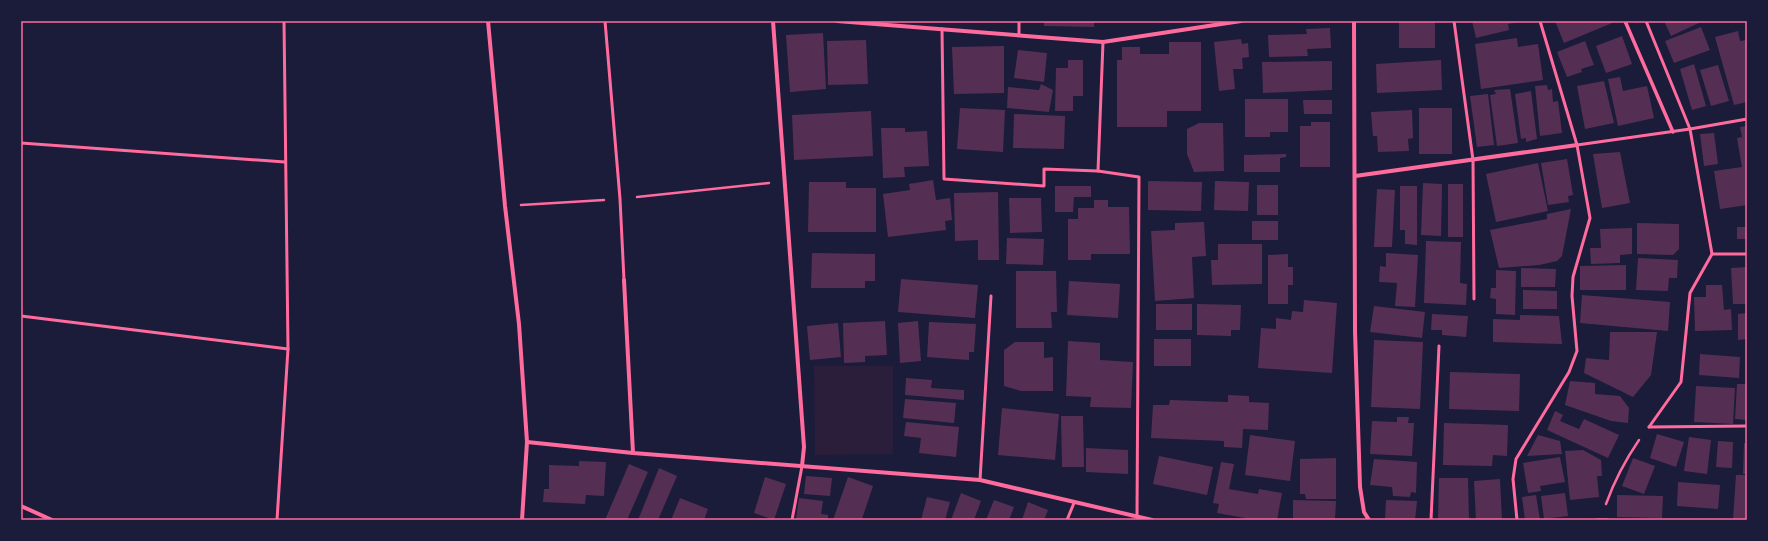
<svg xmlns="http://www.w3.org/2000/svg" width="1768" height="541" font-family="Lato,sans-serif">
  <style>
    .green { fill: #2a1e3b }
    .building { fill: #542f53 }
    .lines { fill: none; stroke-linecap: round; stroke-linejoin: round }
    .path { stroke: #ff6b9d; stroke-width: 2.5 }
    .service { stroke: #ff6b9d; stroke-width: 3 }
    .pedestrian { stroke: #ff6b9d; stroke-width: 3.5 }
    .minor { stroke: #ff6b9d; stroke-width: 4 }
    .neatline { fill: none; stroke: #ff6b9d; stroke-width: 1.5 }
  </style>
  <rect width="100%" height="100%" fill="#1b1b3a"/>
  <polygon class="green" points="814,366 893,366 893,454 815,455"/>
  <g class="building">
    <polygon points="1044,21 1094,21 1094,27 1044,26"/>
    <rect x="1399" y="21" width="36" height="27"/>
    <polygon points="1472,21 1519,21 1519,22 1508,24 1509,30 1476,38"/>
    <polygon points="1555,21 1617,21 1564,43"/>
    <polygon points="1664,21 1700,21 1701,22 1671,36"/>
    <polygon points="1701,27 1710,50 1674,63 1665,41"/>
    <polygon points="1330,28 1331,48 1307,49 1308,56 1269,57 1268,35 1307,34 1306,29"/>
    <polygon points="1738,31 1740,41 1747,40 1747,102 1734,105 1715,37"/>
    <polygon points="823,33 826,89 790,92 786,35"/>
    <polygon points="1622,36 1632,64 1606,73 1596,46"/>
    <polygon points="1517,38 1518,47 1538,44 1543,80 1481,89 1475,44"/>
    <polygon points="1241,39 1242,44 1248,43 1249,57 1242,58 1243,69 1233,69 1235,89 1219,91 1214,42"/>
    <polygon points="866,40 868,84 828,85 827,41"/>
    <polygon points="1585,41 1594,65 1581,69 1582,72 1567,77 1557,52"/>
    <polygon points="1169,42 1201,42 1201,111 1167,111 1167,127 1117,127 1117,60 1122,60 1122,47 1140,47 1140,54 1169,54"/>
    <polygon points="1004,46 1004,93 954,94 952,47"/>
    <polygon points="1018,50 1047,53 1044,82 1014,78"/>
    <polygon points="1068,60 1083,60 1083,96 1073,96 1073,111 1055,111 1056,68 1068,68"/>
    <polygon points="1441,60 1442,90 1377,93 1376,64"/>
    <polygon points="1332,61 1332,90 1263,93 1262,62"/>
    <polygon points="1694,64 1706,106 1692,110 1680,69"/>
    <polygon points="1718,65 1729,101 1711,106 1700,70"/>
    <polygon points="1620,77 1623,91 1647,86 1654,118 1618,126 1608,79"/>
    <polygon points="1604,81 1614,123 1585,129 1577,86"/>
    <polygon points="1041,84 1053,90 1049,112 1007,108 1008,87 1039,90"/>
    <polygon points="1547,85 1548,90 1552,89 1553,102 1558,101 1562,133 1540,136 1535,86"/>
    <polygon points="1510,89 1518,143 1497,146 1490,95 1496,94 1494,90"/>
    <polygon points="1531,91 1537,139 1526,142 1526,138 1521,139 1515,94"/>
    <polygon points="1488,94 1494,145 1477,147 1470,96"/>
    <polygon points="1245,99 1288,99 1288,132 1270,132 1270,137 1245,137"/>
    <polygon points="1303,100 1332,100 1332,114 1304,114"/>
    <polygon points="960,108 1005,110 1003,152 957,149"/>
    <rect x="1419" y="108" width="33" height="46"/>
    <polygon points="1412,110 1413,138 1408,139 1409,151 1378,152 1377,136 1373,136 1371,112"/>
    <polygon points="871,111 873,156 794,160 792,115"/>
    <polygon points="1014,114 1065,116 1064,149 1013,148"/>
    <polygon points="1311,122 1330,122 1330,167 1300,167 1300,126 1311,126"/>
    <polygon points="1199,123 1223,123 1224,171 1194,172 1187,154 1187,129"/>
    <polygon points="1747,126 1747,205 1720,209 1714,171 1742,167 1737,138 1742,137 1740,127"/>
    <polygon points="881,128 905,128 905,132 927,131 929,166 904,167 905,177 883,178"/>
    <polygon points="1714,133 1718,164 1704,166 1700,134"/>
    <polygon points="1620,152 1630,203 1602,208 1593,154"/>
    <polygon points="1286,154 1286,157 1280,158 1280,172 1244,172 1244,155"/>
    <polygon points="1567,159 1573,195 1568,196 1569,202 1548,205 1541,163"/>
    <polygon points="1538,163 1548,211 1496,222 1486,174"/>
    <polygon points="933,180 936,200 950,198 952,220 945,221 946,230 888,237 883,194 910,190 909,184"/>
    <polygon points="1148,181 1202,182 1201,211 1148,210"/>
    <polygon points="1215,181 1249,182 1248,211 1214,210"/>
    <polygon points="809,182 846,182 846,188 876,188 876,232 808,232"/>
    <polygon points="1423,183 1442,184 1441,236 1421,235"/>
    <rect x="1448" y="184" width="15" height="53"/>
    <rect x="1257" y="185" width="21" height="30"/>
    <polygon points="1055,186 1091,186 1091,197 1074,197 1073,212 1055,212"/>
    <polygon points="1400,186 1417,186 1417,245 1405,244 1405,230 1400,230"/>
    <polygon points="1377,189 1395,190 1392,247 1374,247"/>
    <polygon points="998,192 999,260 978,260 978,240 955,241 954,193"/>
    <polygon points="1009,198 1041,198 1042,232 1010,233"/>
    <polygon points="1094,200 1108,200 1108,207 1129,207 1130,254 1091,254 1091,260 1068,260 1068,219 1078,219 1078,208 1094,208"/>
    <polygon points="1571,209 1562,256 1557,261 1539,265 1499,268 1490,230 1547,219 1547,214"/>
    <rect x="1252" y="221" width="26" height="19"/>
    <polygon points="1204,222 1206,256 1192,257 1194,298 1155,301 1151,231 1175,230 1175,223"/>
    <polygon points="1637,223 1679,224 1679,249 1673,255 1637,254"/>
    <rect x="1737" y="227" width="10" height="12"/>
    <polygon points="1632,228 1632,254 1620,255 1620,263 1591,264 1590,248 1601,248 1600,229"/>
    <polygon points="1007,238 1044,239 1043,265 1006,264"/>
    <polygon points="1426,241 1461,242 1460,283 1467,284 1466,305 1424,303"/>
    <polygon points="1218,244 1262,244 1262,284 1212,285 1211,260 1218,260"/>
    <polygon points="812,253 875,254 875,281 865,281 865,288 811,288"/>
    <polygon points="1386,253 1418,255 1415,307 1395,306 1397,283 1379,282 1380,266 1386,267"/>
    <polygon points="1288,254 1288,267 1293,267 1293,285 1288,285 1288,304 1268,304 1268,255"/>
    <polygon points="1638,258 1678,260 1677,278 1669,278 1668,291 1636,290"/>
    <polygon points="1626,265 1626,290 1580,290 1580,266"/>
    <polygon points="1747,267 1747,304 1733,304 1731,268"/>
    <polygon points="1521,268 1556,269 1555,287 1521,287"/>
    <polygon points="1496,270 1516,271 1515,315 1496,314 1496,299 1490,298 1491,288 1496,288"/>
    <polygon points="1016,271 1056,271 1057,312 1051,312 1052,328 1016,328"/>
    <polygon points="901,279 978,285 975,318 898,312"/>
    <polygon points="1069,281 1120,284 1118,318 1067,315"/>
    <polygon points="1706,285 1722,285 1724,310 1731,309 1732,330 1695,331 1694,297 1706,297"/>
    <polygon points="1523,290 1557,291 1557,309 1523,309"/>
    <polygon points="1582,295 1670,302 1668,331 1580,323"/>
    <polygon points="1304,300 1337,303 1332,373 1258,368 1261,328 1276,329 1276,318 1291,320 1292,311 1303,312"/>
    <rect x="1156" y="304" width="36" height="26"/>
    <polygon points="1197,304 1241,305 1240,330 1231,330 1231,336 1197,335"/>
    <polygon points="1374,306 1425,312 1422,338 1370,332"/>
    <polygon points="1747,313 1747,339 1738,340 1738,314"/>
    <polygon points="1432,314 1468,316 1466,337 1442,335 1442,330 1431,330"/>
    <polygon points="1520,315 1559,316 1562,344 1493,342 1493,319 1520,320"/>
    <polygon points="885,321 887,355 865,356 865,362 844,363 843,323"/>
    <polygon points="918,321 921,361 900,363 898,323"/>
    <polygon points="929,322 976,324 974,352 969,352 969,360 927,357"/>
    <polygon points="838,323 841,357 810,360 807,326"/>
    <polygon points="1610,332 1657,332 1651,375 1633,397 1584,373 1586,358 1609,360"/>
    <rect x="1154" y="339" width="37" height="27"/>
    <polygon points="1374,340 1423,342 1420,409 1371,407"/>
    <polygon points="1068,341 1100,343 1100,360 1133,362 1131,408 1090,407 1091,397 1066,396"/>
    <polygon points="1015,342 1044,342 1044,358 1053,357 1053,391 1021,391 1004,386 1004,350"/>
    <polygon points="1700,354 1740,357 1739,378 1699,375"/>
    <polygon points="1450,372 1520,374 1519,411 1449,409"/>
    <polygon points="906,378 932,380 931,388 964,390 964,400 905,395"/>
    <polygon points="1570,381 1595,383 1595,394 1620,396 1629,408 1628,423 1611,421 1565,405"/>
    <polygon points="1737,384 1747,384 1747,420 1735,419"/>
    <polygon points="1696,386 1735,388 1733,424 1694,422"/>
    <polygon points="1228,395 1249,396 1249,402 1269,403 1268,430 1243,429 1242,448 1224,447 1224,441 1151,438 1153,405 1169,405 1170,400 1228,402"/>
    <polygon points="905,399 956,403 954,423 903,418"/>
    <polygon points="1002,408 1059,414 1055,460 998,455"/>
    <polygon points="1555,411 1563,415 1560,421 1579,429 1584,419 1619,435 1608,458 1547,430"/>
    <polygon points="1061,416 1083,416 1084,467 1062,467"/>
    <polygon points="1397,417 1409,417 1408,423 1414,423 1412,456 1370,454 1372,421 1397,422"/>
    <polygon points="906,422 959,427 956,457 919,453 921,438 904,436"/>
    <polygon points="1444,423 1508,425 1507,456 1493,455 1492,466 1443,465"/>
    <polygon points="1657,434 1684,442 1676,467 1650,458"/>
    <polygon points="1250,435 1295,441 1290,481 1245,475"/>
    <polygon points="1538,435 1560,441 1562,454 1527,456"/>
    <polygon points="1689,437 1711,440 1707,474 1684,471"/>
    <polygon points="1718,441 1733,442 1732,468 1716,467"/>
    <polygon points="1744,443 1747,444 1747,474 1743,474"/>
    <polygon points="1086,448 1128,450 1128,474 1086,472"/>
    <polygon points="1583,450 1601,460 1602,476 1597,476 1599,497 1570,500 1565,451"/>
    <polygon points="1159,456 1213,467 1207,495 1153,484"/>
    <polygon points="1560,457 1565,482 1540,486 1541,491 1528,493 1523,463"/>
    <polygon points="1336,458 1336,499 1306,499 1305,494 1300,494 1300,459"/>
    <polygon points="1633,458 1655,466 1644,494 1622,486"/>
    <polygon points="1374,459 1417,462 1416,493 1411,492 1410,497 1393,496 1392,487 1370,485"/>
    <polygon points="579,461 606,462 604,496 586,495 585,504 543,502 544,489 549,489 549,465 579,466"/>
    <polygon points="1221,462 1234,464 1229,489 1258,494 1259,489 1282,493 1277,520 1256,520 1217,513 1219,504 1213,503"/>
    <polygon points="629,464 648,472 627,520 605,520"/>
    <polygon points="659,468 677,476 658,520 638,520"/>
    <polygon points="1736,475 1747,475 1747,520 1733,520"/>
    <polygon points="806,476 832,478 830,496 804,494"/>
    <polygon points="765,477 786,484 774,520 754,513"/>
    <polygon points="848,477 873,486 862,519 866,520 833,520"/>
    <polygon points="1439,478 1468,478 1469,520 1438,520"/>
    <polygon points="1500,479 1502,520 1476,520 1474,481"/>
    <polygon points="1678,482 1720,485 1718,509 1677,506"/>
    <polygon points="961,493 981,501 974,520 951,520"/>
    <polygon points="1565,493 1568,516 1544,519 1541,496"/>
    <polygon points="1536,495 1540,520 1525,520 1522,497"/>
    <polygon points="1617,495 1663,496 1662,518 1617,517"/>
    <polygon points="927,497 950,502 945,520 921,520"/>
    <polygon points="680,498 708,509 704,520 671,520"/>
    <polygon points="799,498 823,501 821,514 828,515 828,520 796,519"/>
    <polygon points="994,500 1014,507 1009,520 986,520"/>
    <polygon points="1293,500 1336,501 1335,520 1293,520"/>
    <polygon points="1386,500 1417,501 1415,520 1385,520"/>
    <polygon points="1028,502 1048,510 1044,520 1022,520"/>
  </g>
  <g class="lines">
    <g class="path">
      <polyline points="637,197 769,183"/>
      <polyline points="521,205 604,200"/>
      <path d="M1606,504c9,-25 18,-42 33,-64"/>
    </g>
    <g class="service">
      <polyline points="605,21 620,199 624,280"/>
      <polyline points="1019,21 1019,35"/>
      <polyline points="1454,21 1473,160 1474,299"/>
      <polyline points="1646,21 1690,129 1712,254 1690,293 1681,382 1649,427"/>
      <polyline points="942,29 944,179 1044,186 1044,169 1098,171 1139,177 1137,517"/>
      <polyline points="21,143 285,162"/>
      <polyline points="1577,145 1690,129 1747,119"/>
      <polyline points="1098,171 1103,42"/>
      <polyline points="1712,254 1747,254"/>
      <polyline points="21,316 288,349"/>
      <polyline points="1649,427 1747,426"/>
      <polyline points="980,480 991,296"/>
      <polyline points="277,520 288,349 284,21"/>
      <polyline points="792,520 802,466"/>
      <polyline points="1067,520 1074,503"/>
      <polyline points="1431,520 1439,346"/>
      <polyline points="1517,520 1513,479 1516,459 1569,372 1577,351 1572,296 1573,277 1590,218 1577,145 1540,21"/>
      <polyline points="1596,520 1608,520"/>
    </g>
    <polyline class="pedestrian" points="1625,21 1673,132"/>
    <g class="minor">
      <polyline points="488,21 505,206 519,324 527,442 522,520"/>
      <polyline points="773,21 804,447 802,466"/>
      <polyline points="837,21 1103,42 1241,21"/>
      <polyline points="1354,21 1355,331 1360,487 1364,512 1369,520"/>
      <polyline points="1355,176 1577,145"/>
      <polyline points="624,280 633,453"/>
      <polyline points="527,442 633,453 980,480 1152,520"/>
      <polyline points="21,506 52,520"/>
    </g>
  </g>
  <rect width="1768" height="541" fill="none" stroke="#1b1b3a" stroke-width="44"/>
  <rect x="22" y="22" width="1724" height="497" class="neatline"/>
</svg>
